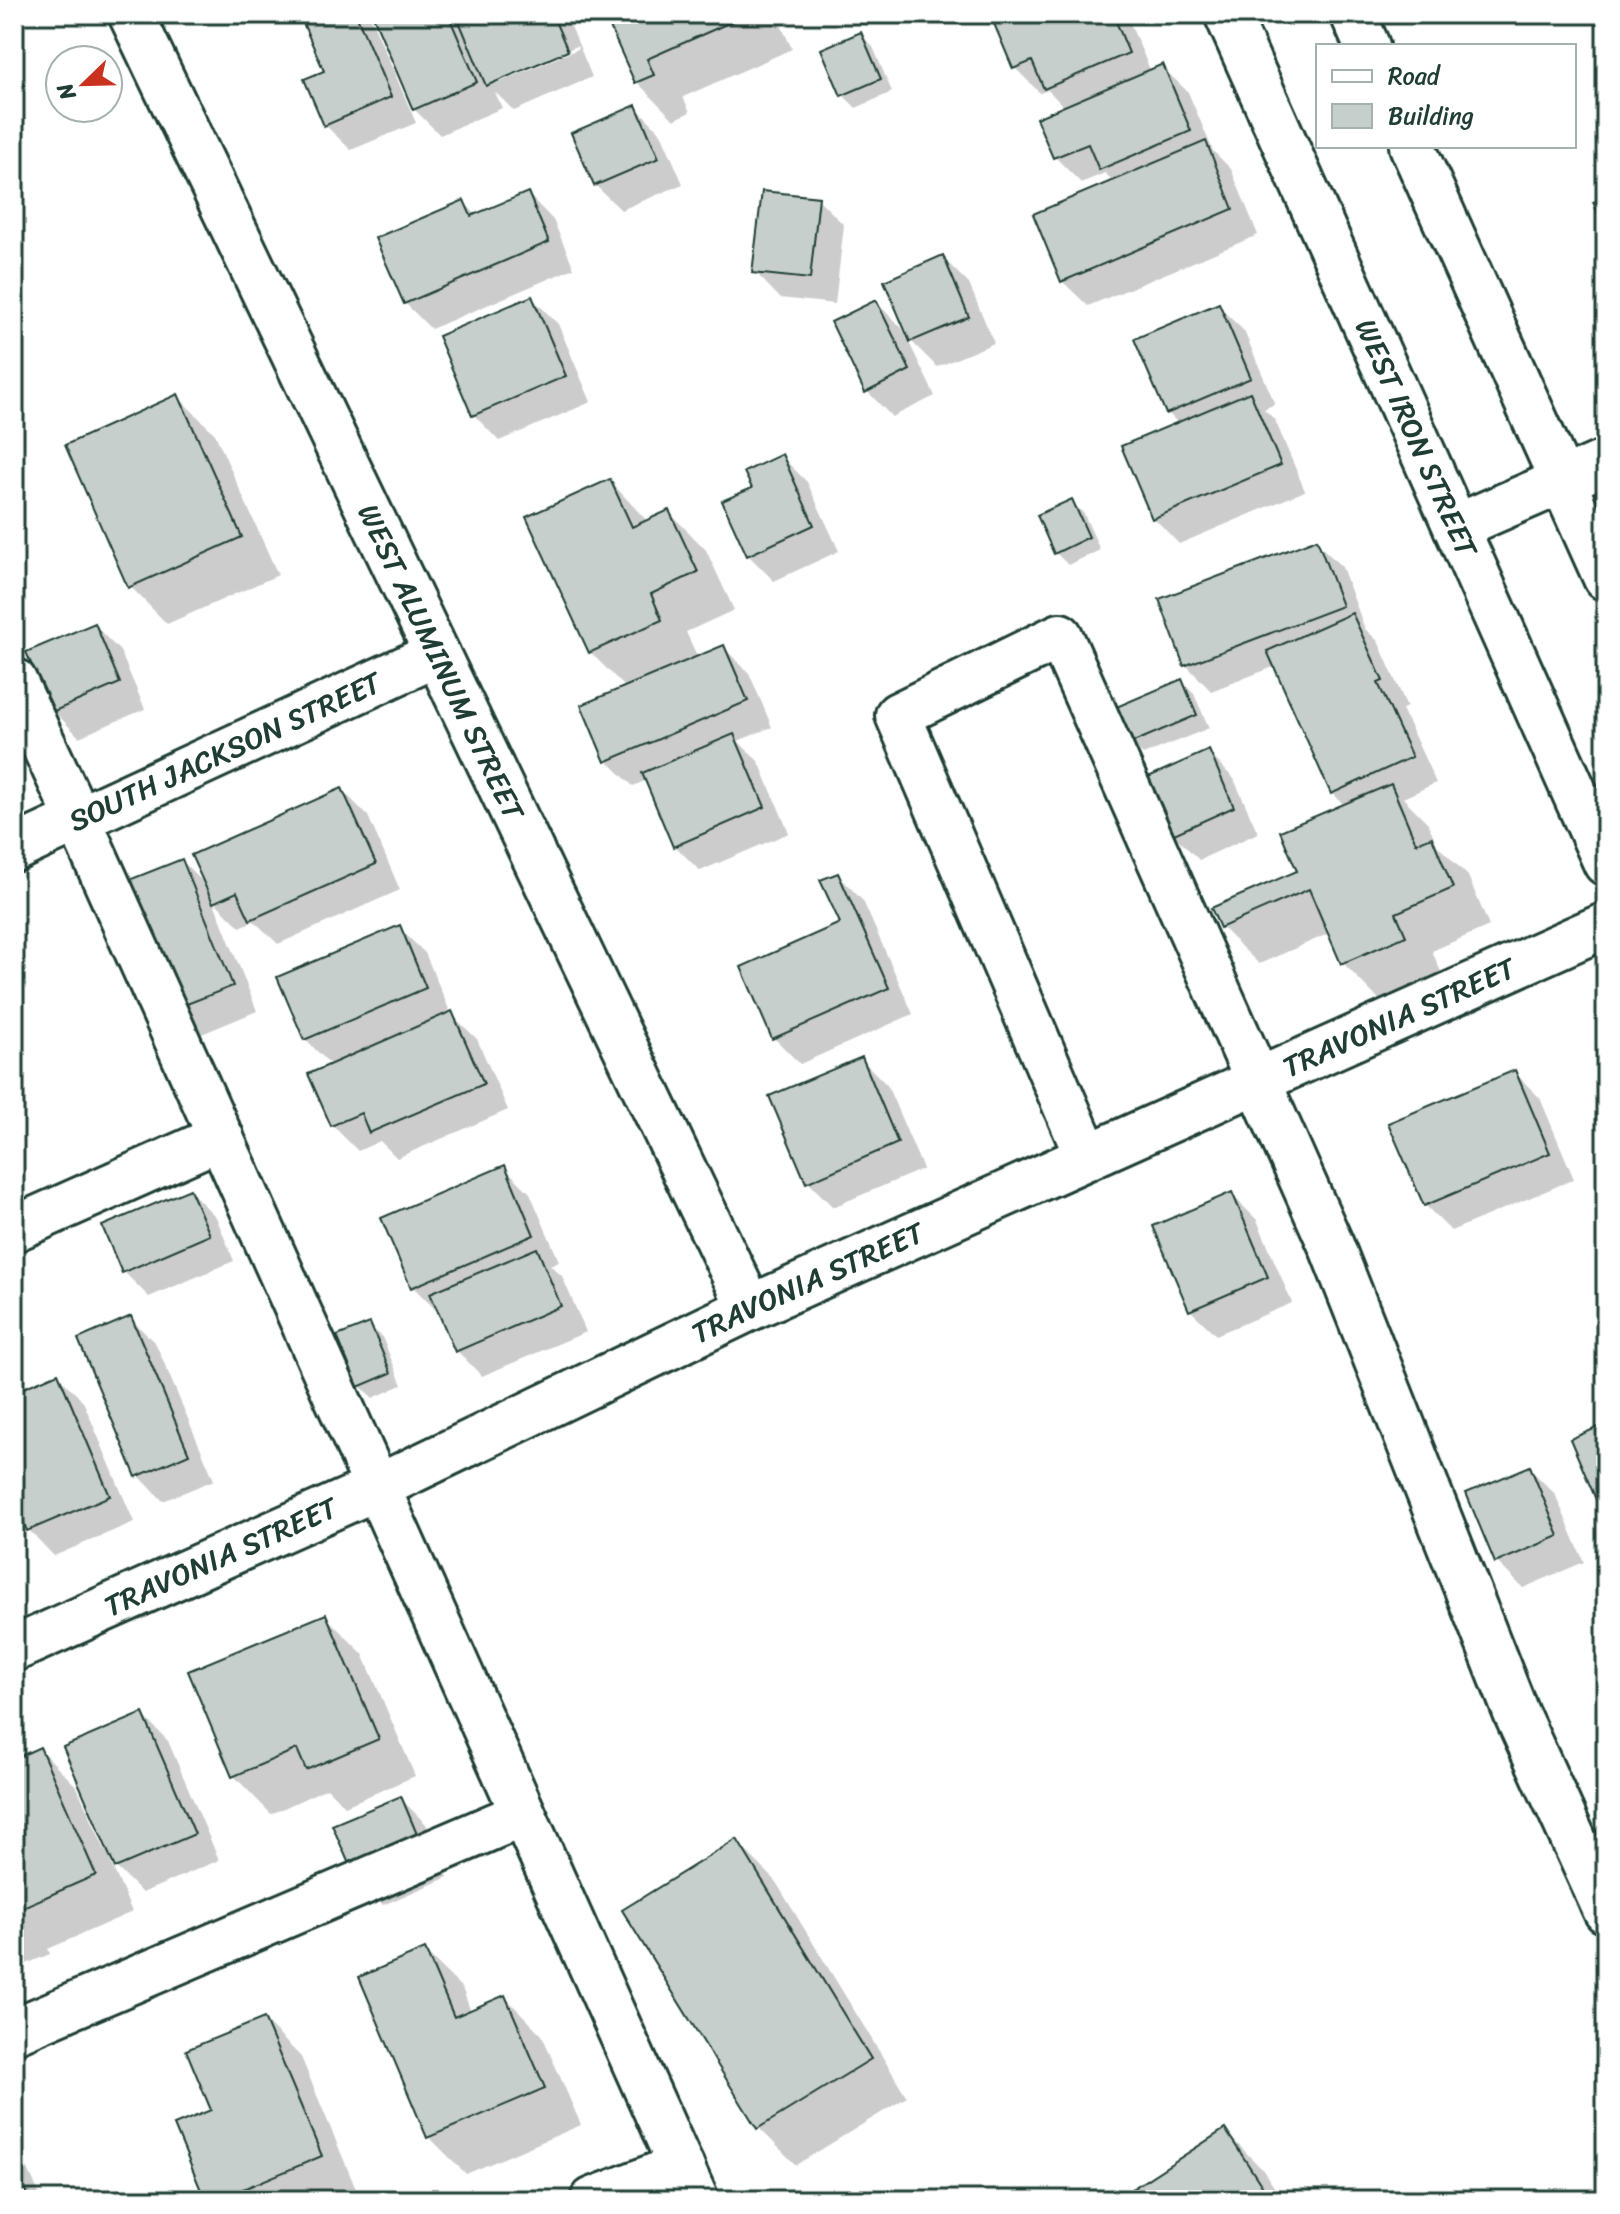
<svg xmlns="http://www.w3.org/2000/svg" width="1620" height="2214" font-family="Sriracha,sans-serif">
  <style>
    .shadow { fill: #0003; fill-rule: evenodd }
    .building { fill: #c7cfcc; stroke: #1f3d34; stroke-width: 2 }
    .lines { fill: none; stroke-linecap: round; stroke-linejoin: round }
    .minor-casing { stroke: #1f3d34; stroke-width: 50 }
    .major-casing { stroke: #1f3d34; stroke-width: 50 }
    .minor { stroke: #fff; stroke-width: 44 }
    .major { stroke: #fff; stroke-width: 44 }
    .labels { text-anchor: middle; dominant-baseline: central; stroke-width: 7; stroke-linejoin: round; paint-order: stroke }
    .street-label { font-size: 30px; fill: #1f3d34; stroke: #fff }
  </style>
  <rect width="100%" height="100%" fill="#fff"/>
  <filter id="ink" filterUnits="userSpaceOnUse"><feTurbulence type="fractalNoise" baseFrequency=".0125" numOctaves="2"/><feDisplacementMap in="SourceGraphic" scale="16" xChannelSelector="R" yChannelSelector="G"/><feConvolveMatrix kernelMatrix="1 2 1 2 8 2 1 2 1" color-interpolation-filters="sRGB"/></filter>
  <g filter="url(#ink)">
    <g class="shadow">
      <polygon points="301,14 369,14 416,123 351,150 325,125 326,72"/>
      <path d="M374,14h192l26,63 -78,34 -19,-19 7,16 -62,27 -26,-26zM577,46l1,3 -81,34v-4z"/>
      <polygon points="607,14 776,14 792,49 683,97 690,112 674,120 637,82"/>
      <polygon points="992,14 1126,14 1151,72 1162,67 1188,92 1213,151 1231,169 1258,235 1088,306 1062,281 1114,182 1105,173 1081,183 1055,157 1039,119 1065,108 1048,90 1040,93 1015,68"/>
      <polygon points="860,34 873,47 892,92 856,108 843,95"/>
      <polygon points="636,107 661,133 683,184 621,210 595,185"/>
      <polygon points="528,194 553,220 574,268 431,329 405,303 464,202 477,216"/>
      <polygon points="818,199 844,225 835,304 780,298 755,272"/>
      <polygon points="943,258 969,284 994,343 937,367 910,340"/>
      <polygon points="532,298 558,324 591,402 499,441 474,415"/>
      <polygon points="876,302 902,328 935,396 892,417 867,391"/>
      <polygon points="1218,306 1244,331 1275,404 1264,409 1275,420 1305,491 1179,544 1154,518 1124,447 1179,424 1168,413"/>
      <polygon points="178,397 215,434 278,575 167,624 130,586"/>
      <polygon points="782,457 807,482 839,551 774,581 748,555 755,489"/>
      <polygon points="610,481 648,522 669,512 706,550 734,610 686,632 698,658 723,647 749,673 772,727 738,741 759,762 789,833 700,871 674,845 647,780 633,786 607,761 626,688 590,652"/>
      <polygon points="1072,502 1084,514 1100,550 1068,565 1056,553"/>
      <polygon points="1316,542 1342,567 1365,629 1378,641 1407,707 1402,709 1436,783 1403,798 1428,823 1437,845 1468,876 1489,926 1432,951 1442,974 1380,1001 1343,963 1330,933 1259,964 1221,927 1300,872 1345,806 1332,793 1276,666 1211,691 1186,665"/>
      <polygon points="94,625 120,651 145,709 79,737 54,711"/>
      <polygon points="1182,682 1194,694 1209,728 1143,755 1130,743"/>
      <polygon points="14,700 33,745 14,753"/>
      <polygon points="1209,753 1234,779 1258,833 1199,860 1173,834"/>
      <polygon points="342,790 368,816 400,890 278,944 254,921 240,927 213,900 257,1011 197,1036 171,1010 182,861 207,886"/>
      <polygon points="838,875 863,901 913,1014 800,1064 774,1038 842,924"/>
      <polygon points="399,928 425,953 451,1014 477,1039 508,1110 397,1158 380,1141 358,1151 332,1125 332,1066 305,1039"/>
      <polygon points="861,1059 887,1085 923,1169 833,1207 808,1182"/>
      <polygon points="1514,1072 1540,1098 1574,1179 1451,1231 1425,1205"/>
      <polygon points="504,1167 530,1193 559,1261 550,1265 562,1276 586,1332 482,1376 456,1350 440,1311 438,1312 412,1286"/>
      <polygon points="190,1191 216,1217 234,1261 149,1297 124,1272"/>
      <polygon points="1231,1194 1257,1220 1292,1303 1216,1335 1190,1310"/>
      <polygon points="131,1319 156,1344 214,1480 163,1501 138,1475"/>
      <polygon points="369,1325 382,1337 402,1385 373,1398 360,1386"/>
      <polygon points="57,1375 83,1401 134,1522 54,1556 29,1530 14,1495 14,1394"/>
      <polygon points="1606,1426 1606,1509 1598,1501"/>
      <polygon points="1529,1468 1555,1494 1584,1562 1523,1588 1497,1562"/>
      <polygon points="325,1616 363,1654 415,1776 345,1806 327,1788 271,1814 234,1776 191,1672"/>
      <polygon points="143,1715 168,1741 219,1860 142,1893 110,1861 132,1912 48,1949 50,1954 14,1969 14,1761 40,1749 77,1787 105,1850 108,1849"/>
      <polygon points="400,1798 426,1824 448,1877 383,1905 357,1879"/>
      <polygon points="737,1842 774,1879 907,2097 796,2165 759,2128 625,1910"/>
      <polygon points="424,1951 462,1988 471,2012 505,1997 542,2035 581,2125 466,2174 429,2137"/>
      <polygon points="264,2020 301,2057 358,2194 343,2200 207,2200 213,2111"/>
      <polygon points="1225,2131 1262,2169 1283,2200 1119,2200"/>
      <polygon points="14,2139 42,2200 14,2200"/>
    </g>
    <g class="building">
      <polygon points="299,14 356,14 391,97 324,126 304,79 324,71"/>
      <polygon points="372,14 448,14 477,82 413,110"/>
      <polygon points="456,14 552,14 568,51 486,86"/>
      <polygon points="604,14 749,14 647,59 654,75 635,83"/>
      <polygon points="990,14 1113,14 1129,53 1044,89 1032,61 1013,69"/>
      <polygon points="861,32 881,79 841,96 821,49"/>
      <polygon points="1163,64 1191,131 1099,170 1088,144 1053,158 1036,118"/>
      <polygon points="636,105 659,158 594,186 571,133"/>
      <polygon points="1206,141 1233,209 1061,282 1033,214"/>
      <polygon points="762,191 819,197 810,279 752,273"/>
      <polygon points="528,192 549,242 404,304 375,238 464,200 471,216"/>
      <polygon points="1606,197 1606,231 1593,202"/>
      <polygon points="943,255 969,317 910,342 884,281"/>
      <polygon points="532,296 566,376 472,416 438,336"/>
      <polygon points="876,300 910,370 865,393 831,322"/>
      <polygon points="1219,303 1251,378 1166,414 1134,339"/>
      <polygon points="1250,392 1281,465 1152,519 1121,446"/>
      <polygon points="178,394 242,537 128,588 65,445"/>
      <polygon points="782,454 814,525 747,556 722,501 752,488 744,472"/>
      <polygon points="610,479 632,527 669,510 698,572 651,594 662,620 589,653 526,517"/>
      <polygon points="1072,499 1089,537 1054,554 1037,515"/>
      <polygon points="1317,539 1342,606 1184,666 1159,599"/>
      <polygon points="1352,613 1383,681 1378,683 1412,757 1331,794 1267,651"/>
      <polygon points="95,623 120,683 52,712 26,652"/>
      <polygon points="724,645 748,701 605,762 581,705"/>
      <polygon points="1182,679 1197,715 1129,744 1114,708"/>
      <polygon points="734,734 765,807 673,847 642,773"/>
      <polygon points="1209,750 1234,807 1172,835 1146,778"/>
      <polygon points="1391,784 1416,843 1432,837 1453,888 1396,913 1406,936 1341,964 1309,889 1220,928 1211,908 1297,871 1280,831"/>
      <polygon points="342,788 376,864 250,920 237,892 213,903 191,855"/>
      <polygon points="182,859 233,986 169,1011 119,884"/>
      <polygon points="838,873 889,988 772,1039 741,967 840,923 820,880"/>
      <polygon points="400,925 426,988 304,1040 277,977"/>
      <polygon points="452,1011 484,1084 369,1133 361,1113 331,1126 308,1074"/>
      <polygon points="862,1057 898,1143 806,1183 769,1096"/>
      <polygon points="1515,1070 1550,1153 1424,1206 1388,1123"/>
      <polygon points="505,1165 534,1235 411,1288 381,1218"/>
      <polygon points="190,1189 210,1235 122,1273 102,1226"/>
      <polygon points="1232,1192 1268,1277 1189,1311 1153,1226"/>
      <polygon points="537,1248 561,1306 455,1352 430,1293"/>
      <polygon points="131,1316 189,1454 136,1477 78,1339"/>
      <polygon points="370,1323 391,1373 358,1387 337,1336"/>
      <polygon points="58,1373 110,1496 27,1531 14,1500 14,1392"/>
      <polygon points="1606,1424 1606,1498 1597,1502 1570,1439"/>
      <polygon points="1530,1466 1559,1536 1495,1563 1466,1493"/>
      <polygon points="326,1614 379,1739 306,1770 297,1749 232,1777 188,1671"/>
      <polygon points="143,1713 195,1834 115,1868 63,1747"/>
      <polygon points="40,1747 96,1875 14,1911 14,1759"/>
      <polygon points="401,1796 424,1851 356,1880 332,1825"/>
      <polygon points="737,1839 871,2059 757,2129 622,1910"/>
      <polygon points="425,1949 454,2017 505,1995 545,2088 427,2138 359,1977"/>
      <polygon points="264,2018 322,2156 217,2200 205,2200 174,2125 211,2110 186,2050"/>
      <polygon points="1225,2129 1271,2200 1115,2200"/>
      <polygon points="14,2166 29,2200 14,2200"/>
    </g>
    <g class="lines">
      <defs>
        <g id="minor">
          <path id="s1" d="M131,14l619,1294"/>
          <polyline points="1456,527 1606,462"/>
          <polyline points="14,681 79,821 696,2200"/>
          <path id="s2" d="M14,849l423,-195"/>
          <polyline points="1087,1156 898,715 1060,636 1331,1245 1516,1713 1606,1911"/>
          <polyline points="14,1229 221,1137"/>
          <path id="s3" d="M14,1649l364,-162 372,-179 856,-383"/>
          <polyline points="14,2031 523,1814"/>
          <polyline points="593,2200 681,2166"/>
        </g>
        <g id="major">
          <path id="s4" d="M1227,14l379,849"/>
          <polyline points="1353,14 1367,46"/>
          <polyline points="1412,146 1606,578"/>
        </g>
      </defs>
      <use href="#minor" class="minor-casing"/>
      <use href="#major" class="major-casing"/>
      <use href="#minor" class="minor"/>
      <use href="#major" class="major"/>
    </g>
  </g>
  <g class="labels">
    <g class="street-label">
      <text stroke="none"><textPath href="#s4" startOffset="464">WEST IRON STREET</textPath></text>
      <text stroke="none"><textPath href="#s1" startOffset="718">WEST ALUMINUM STREET</textPath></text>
      <text stroke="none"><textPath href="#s2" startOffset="232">SOUTH JACKSON STREET</textPath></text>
      <text stroke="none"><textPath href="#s3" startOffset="1522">TRAVONIA STREET</textPath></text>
      <text stroke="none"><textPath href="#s3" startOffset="874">TRAVONIA STREET</textPath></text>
      <text stroke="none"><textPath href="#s3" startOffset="226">TRAVONIA STREET</textPath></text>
    </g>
  </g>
  <rect width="1620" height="2214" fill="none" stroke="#fff" stroke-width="48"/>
  <rect x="24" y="24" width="1572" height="2166" fill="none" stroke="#1f3d34" stroke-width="3" filter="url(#ink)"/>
  <rect x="1316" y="44" width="260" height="104" fill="#ffffff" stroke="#a5b1ae" stroke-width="2"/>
  <rect x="1332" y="70" width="40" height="12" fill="#ffffff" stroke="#a5b1ae" stroke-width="2"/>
  <text x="1388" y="84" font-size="24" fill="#1f3d34">Road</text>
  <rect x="1332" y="104" width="40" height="24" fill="#c7cfcc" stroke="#a5b1ae" stroke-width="2"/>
  <text x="1388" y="124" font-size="24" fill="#1f3d34">Building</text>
  <g transform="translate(84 84) rotate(247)"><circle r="38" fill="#ffffff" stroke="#a5b1ae" stroke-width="2"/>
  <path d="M0-6L14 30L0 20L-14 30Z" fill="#c8321e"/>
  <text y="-12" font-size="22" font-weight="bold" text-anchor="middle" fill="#1f3d34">N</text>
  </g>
</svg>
